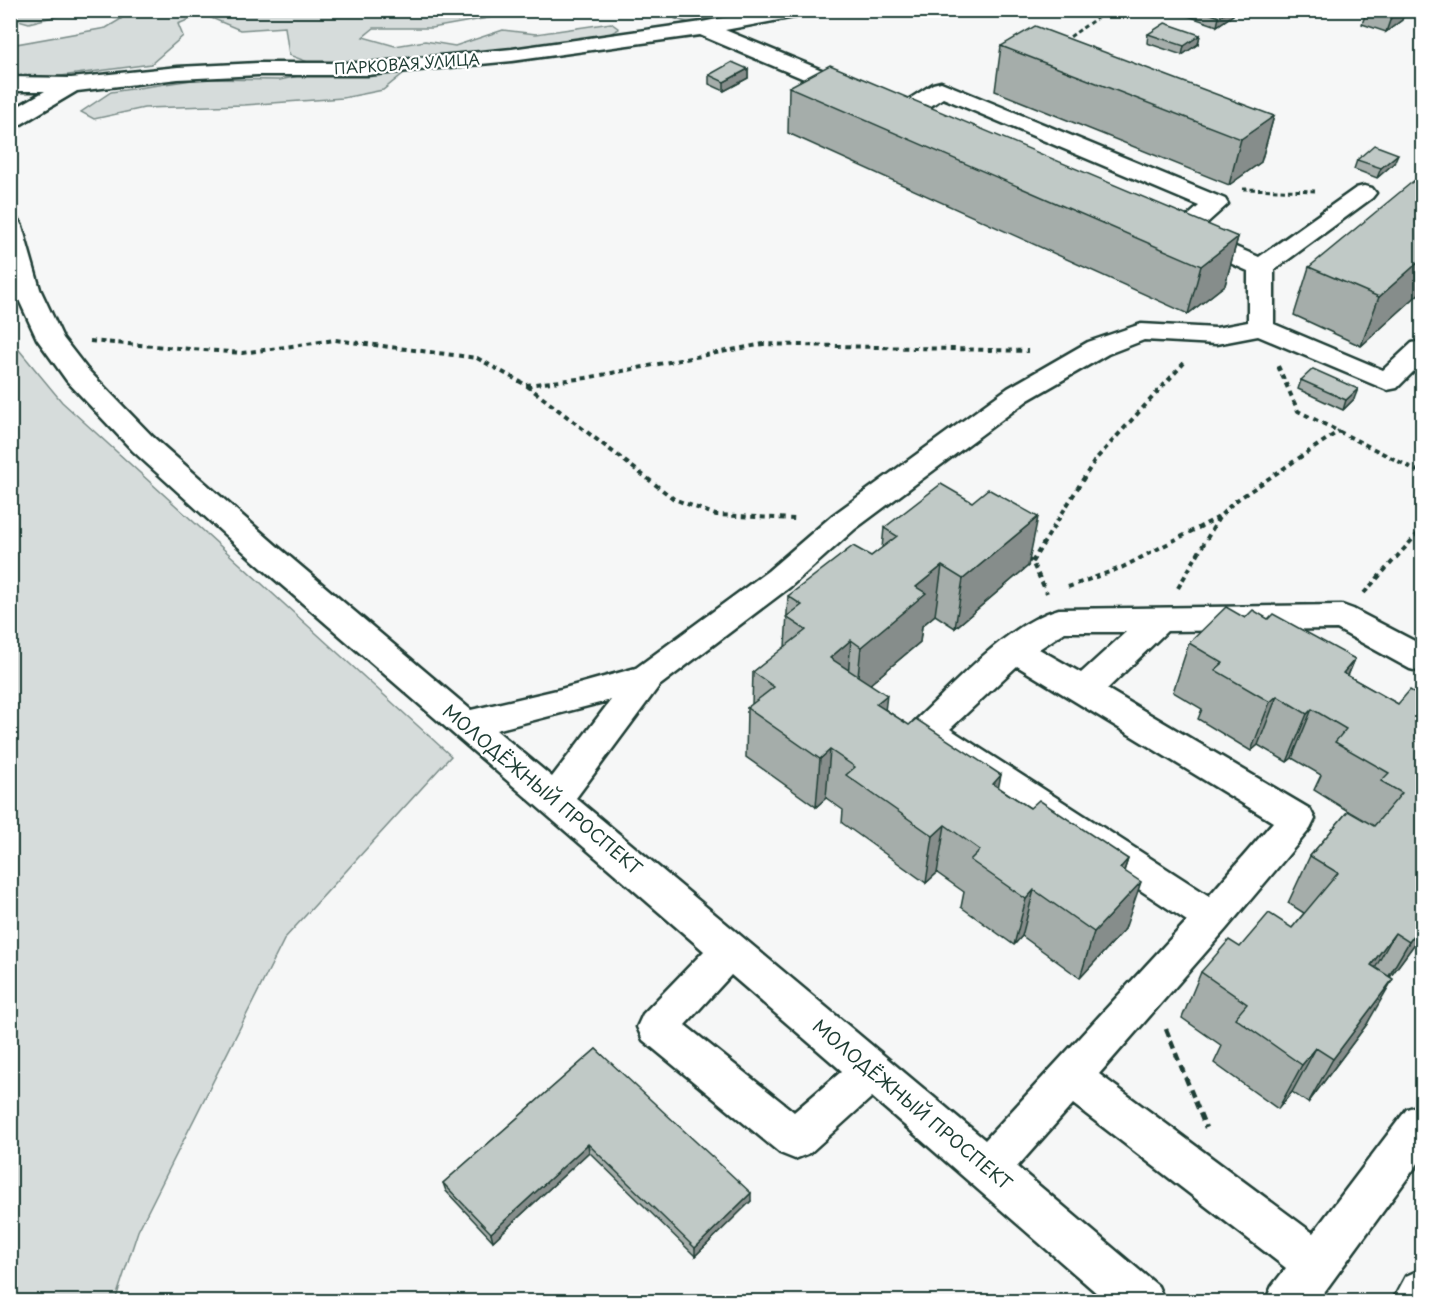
<svg xmlns="http://www.w3.org/2000/svg" width="1433" height="1312" font-family="'Playpen Sans',sans-serif">
  <style>
    .green { fill: #d6dcdb; stroke: #7a8c88; stroke-width: 1.5 }
    .lines { fill: none; stroke-linecap: round; stroke-linejoin: round }
    .minor-casing { stroke: #1f3d34; stroke-width: 5 }
    .path-far2 { stroke: #1f3d34; stroke-width: 3; stroke-dasharray: 4.5 3; stroke-linecap: butt }
    .path-far1 { stroke: #1f3d34; stroke-width: 4; stroke-dasharray: 5 4.5; stroke-linecap: butt }
    .path { stroke: #1f3d34; stroke-width: 4.5; stroke-dasharray: 8 5; stroke-linecap: butt }
    .minor { fill: #fff; fill-rule: evenodd }
    .wall { fill: #a5adaa; stroke: #1f3d34; stroke-width: 1.5 }
    .shaded-wall { fill: #868d8b; stroke: #1f3d34; stroke-width: 1.5 }
    .building { fill: #c0c9c6; stroke: #1f3d34; stroke-width: 1.5 }
    .labels { text-anchor: middle; dominant-baseline: central; stroke-width: 4.5; stroke-linejoin: round; paint-order: stroke }
    .far-street-label { font-size: 15px; fill: #1f3d34; stroke: #fff }
    .street-label { font-size: 18px; fill: #1f3d34; stroke: #fff }
  </style>
  <rect width="100%" height="100%" fill="#f6f7f7"/>
  <filter id="ink" filterUnits="userSpaceOnUse"><feTurbulence type="fractalNoise" baseFrequency=".0167" numOctaves="2"/><feDisplacementMap in="SourceGraphic" scale="12" xChannelSelector="R" yChannelSelector="G"/><feConvolveMatrix kernelMatrix="1 2 1 2 8 2 1 2 1" color-interpolation-filters="sRGB"/></filter>
  <g filter="url(#ink)">
    <g class="green">
      <polygon points="10,11 11,10 77,11 29,23 11,18"/>
      <polygon points="91,11 527,11 432,28 374,28 363,37 395,46 425,41 455,46 503,30 536,34 611,23 619,29 608,35 511,48 425,56 383,90 343,98 244,105 144,108 94,119 81,112 111,92 199,79 280,80 312,73 308,62 289,55 285,27 240,30 202,14 178,24 183,36 151,64 46,78 11,75 11,45 106,28 121,19"/>
      <polygon points="704,11 763,11 690,23 676,19 692,12"/>
      <polygon points="10,339 62,402 451,756 285,938 138,1231 115,1301 11,1301"/>
    </g>
    <g class="lines">
      <defs>
        <g id="minor">
          <polygon points="764,10 810,10 807,14 800,16 725,30 863,87 866,92 863,97 855,99 847,97 700,35 512,61 367,75 258,75 178,79 77,91 18,126 10,128 10,111 45,91 10,91 10,77 71,78 178,67 258,63 367,63 512,49 702,22"/>
          <path d="M941,82l284,117 3,5 -30,27 61,26 97,-69 8,-2 8,2 4,5 -4,5 -98,72v54l109,46 29,-27 10,-2v22l-25,25 -10,2 -129,-54 -42,8 -72,-4 -36,14 -80,46 -173,129 -65,58 -131,99 -83,112 409,342 202,-219 -273,-181 -5,-9 5,-9c41,-38 91,-97 145,-113l283,-4 11,4 69,36v27l-12,-3 -73,-40 -170,2 -60,58 203,120 5,10 -5,10 -84,100 -127,145 214,159 94,-124 15,-5v54l-105,144h-52l7,-16 14,-18 -213,-164 -56,63 141,119 7,16h-58l-235,-205 -62,56 -15,6 -15,-6 -137,-113 -6,-13 6,-13 61,-63 -449,-389 -122,-111 -66,-70 -30,-42 -23,-50 -4,-14v-56l9,2 3,5 18,63 23,49 24,31 66,68 124,109 194,164 90,-21 75,-21 132,-97 65,-56 175,-127 80,-46 53,-18 75,4 32,-6v-51l-65,-29 -10,-5 -3,-5 29,-26 -256,-108c-15,9 -30,24 -48,20l-3,-5 3,-5 38,-24zM1065,632h61l-45,41 -42,-24zM1017,666l256,156 -64,74 -259,-167zM611,700l-59,77 -56,-47zM731,975l111,96 -48,41 -109,-87z"/>
          <polygon points="1422,1269 1422,1302 1392,1302 1406,1276"/>
        </g>
      </defs>
      <use href="#minor" class="minor-casing"/>
      <g class="path-far2">
        <polyline points="1064,41 1108,10"/>
        <polyline points="1243,189 1317,191"/>
      </g>
      <g class="path-far1">
        <polyline points="90,341 242,353 335,340 477,358 526,385 674,499 716,515 796,519"/>
        <polyline points="1278,366 1298,411 1422,473"/>
        <polyline points="526,385 586,378 763,344 1028,351"/>
        <polyline points="1027,559 1032,562 1047,593"/>
        <polyline points="1032,562 1095,460 1184,363"/>
        <polyline points="1068,587 1123,567 1219,517"/>
        <polyline points="1178,588 1220,516 1234,502 1339,431"/>
        <polyline points="1364,593 1422,529"/>
      </g>
      <polyline class="path" points="1166,1029 1206,1128"/>
      <use href="#minor" class="minor"/>
    </g>
    <g class="wall">
      <polygon points="1186,10 1235,10 1233,15 1217,26 1185,15"/>
      <polygon points="1367,10 1405,10 1402,20 1386,32 1362,24"/>
      <polygon points="1148,34 1200,35 1198,44 1182,55 1147,43"/>
      <polygon points="1001,46 1274,116 1261,162 1229,185 995,91"/>
      <polygon points="748,69 748,78 724,91 709,84 709,75"/>
      <polygon points="789,87 1238,237 1225,285 1188,314 788,133"/>
      <polygon points="1357,160 1394,163 1377,178 1354,169"/>
      <polygon points="1309,267 1422,291 1361,346 1294,315"/>
      <polygon points="1301,380 1354,399 1343,410 1298,389"/>
      <polygon points="884,528 1028,566 955,628 935,615 922,626 920,642 870,684 885,709 998,787 1030,808 1128,859 1124,871 1125,929 1080,978 1022,936 1014,945 961,907 964,892 937,873 926,883 842,823 843,810 826,798 816,807 746,757 747,708 752,705 753,672 785,647 788,596 871,556 882,548"/>
      <polygon points="1245,618 1268,619 1355,659 1348,676 1398,704 1422,934 1390,977 1367,1024 1308,1103 1292,1092 1278,1109 1214,1063 1222,1046 1182,1018 1201,972 1240,947 1292,928 1304,913 1288,903 1310,856 1348,811 1314,790 1321,775 1292,758 1287,762 1258,745 1251,751 1198,719 1202,709 1173,692 1189,643"/>
      <polygon points="596,1049 751,1201 695,1256 589,1152 493,1241 446,1191 443,1183"/>
    </g>
    <g class="shaded-wall">
      <polygon points="1229,10 1235,10 1233,15 1217,26 1219,17"/>
      <polygon points="1397,10 1405,10 1402,20 1386,32 1392,15"/>
      <polygon points="1200,35 1198,44 1182,55 1184,46"/>
      <polygon points="748,69 748,78 724,91 724,82"/>
      <polygon points="1274,116 1261,162 1229,185 1241,139"/>
      <polygon points="1398,154 1394,163 1377,178 1381,168"/>
      <polygon points="1238,237 1225,285 1188,314 1201,266"/>
      <polygon points="1422,259 1422,291 1361,346 1379,297"/>
      <polygon points="1358,389 1354,399 1343,410 1346,400"/>
      <polygon points="1038,517 1028,566 955,628 963,579"/>
      <polygon points="942,566 935,615 922,626 920,642 856,696 861,647 916,587"/>
      <polygon points="851,640 847,689 830,658"/>
      <polygon points="1355,659 1334,708 1343,673"/>
      <polygon points="887,695 881,744 876,704"/>
      <polygon points="1277,696 1258,745 1251,751 1270,702"/>
      <polygon points="1312,709 1292,758 1287,762 1307,714"/>
      <polygon points="830,750 826,798 816,807 820,759"/>
      <polygon points="1001,775 991,823 993,784"/>
      <polygon points="945,825 937,873 926,883 933,836"/>
      <polygon points="1128,859 1112,906 1120,868"/>
      <polygon points="1141,882 1125,929 1080,978 1094,932"/>
      <polygon points="1034,890 1022,936 1014,945 1026,899"/>
      <polygon points="1422,924 1422,934 1382,988 1409,942"/>
      <polygon points="1395,933 1369,979 1371,965"/>
      <polygon points="1393,979 1367,1024 1308,1103 1333,1059"/>
      <polygon points="1316,1048 1292,1092 1278,1109 1302,1065"/>
      <polygon points="588,1144 589,1152 493,1241 491,1233"/>
      <polygon points="751,1193 751,1201 695,1256 695,1248"/>
    </g>
    <g class="building">
      <polygon points="1200,10 1229,10 1219,17"/>
      <polygon points="1378,10 1397,10 1392,15"/>
      <polygon points="1165,23 1200,35 1184,46 1148,34"/>
      <polygon points="1035,26 1274,116 1241,139 1001,46"/>
      <polygon points="732,62 748,69 724,82 709,75"/>
      <polygon points="830,65 1238,237 1201,266 789,87"/>
      <polygon points="1374,145 1398,154 1381,168 1357,160"/>
      <polygon points="1422,174 1422,259 1379,297 1309,267"/>
      <polygon points="1313,369 1358,389 1346,400 1301,380"/>
      <polygon points="941,484 972,502 988,489 1038,517 963,579 942,566 916,587 926,593 861,647 851,640 830,658 887,695 876,704 909,725 916,719 1001,775 993,784 1030,808 1039,800 1128,859 1120,868 1141,882 1094,932 1034,890 1026,899 970,860 980,850 945,825 933,836 846,775 855,767 830,750 820,759 747,708 774,687 753,672 806,630 786,617 802,605 788,596 853,546 871,556 897,536 884,528"/>
      <polygon points="1226,607 1245,618 1253,610 1268,619 1273,614 1355,659 1343,673 1398,704 1410,690 1422,697 1422,924 1409,942 1395,933 1371,965 1393,979 1333,1059 1316,1048 1302,1065 1235,1018 1247,1004 1201,972 1229,940 1240,947 1269,913 1292,928 1338,873 1310,856 1348,811 1374,826 1402,793 1381,781 1389,773 1335,742 1346,729 1312,709 1307,714 1277,696 1270,702 1215,670 1223,663 1189,643"/>
      <polygon points="596,1049 751,1193 695,1248 588,1144 491,1233 443,1183"/>
    </g>
  </g>
  <g class="labels">
    <g class="far-street-label">
      <text transform="translate(407 63) rotate(-4)">ПАРКОВАЯ УЛИЦА</text>
    </g>
    <g class="street-label">
      <text transform="translate(543 789) rotate(40)">МОЛОДЁЖНЫЙ ПРОСПЕКТ</text>
      <text transform="translate(913 1104) rotate(40)">МОЛОДЁЖНЫЙ ПРОСПЕКТ</text>
    </g>
  </g>
  <rect width="1433" height="1312" fill="none" stroke="#fff" stroke-width="36"/>
  <rect x="18" y="18" width="1397" height="1276" fill="none" stroke="#1f3d34" stroke-width="2" filter="url(#ink)"/>
</svg>
